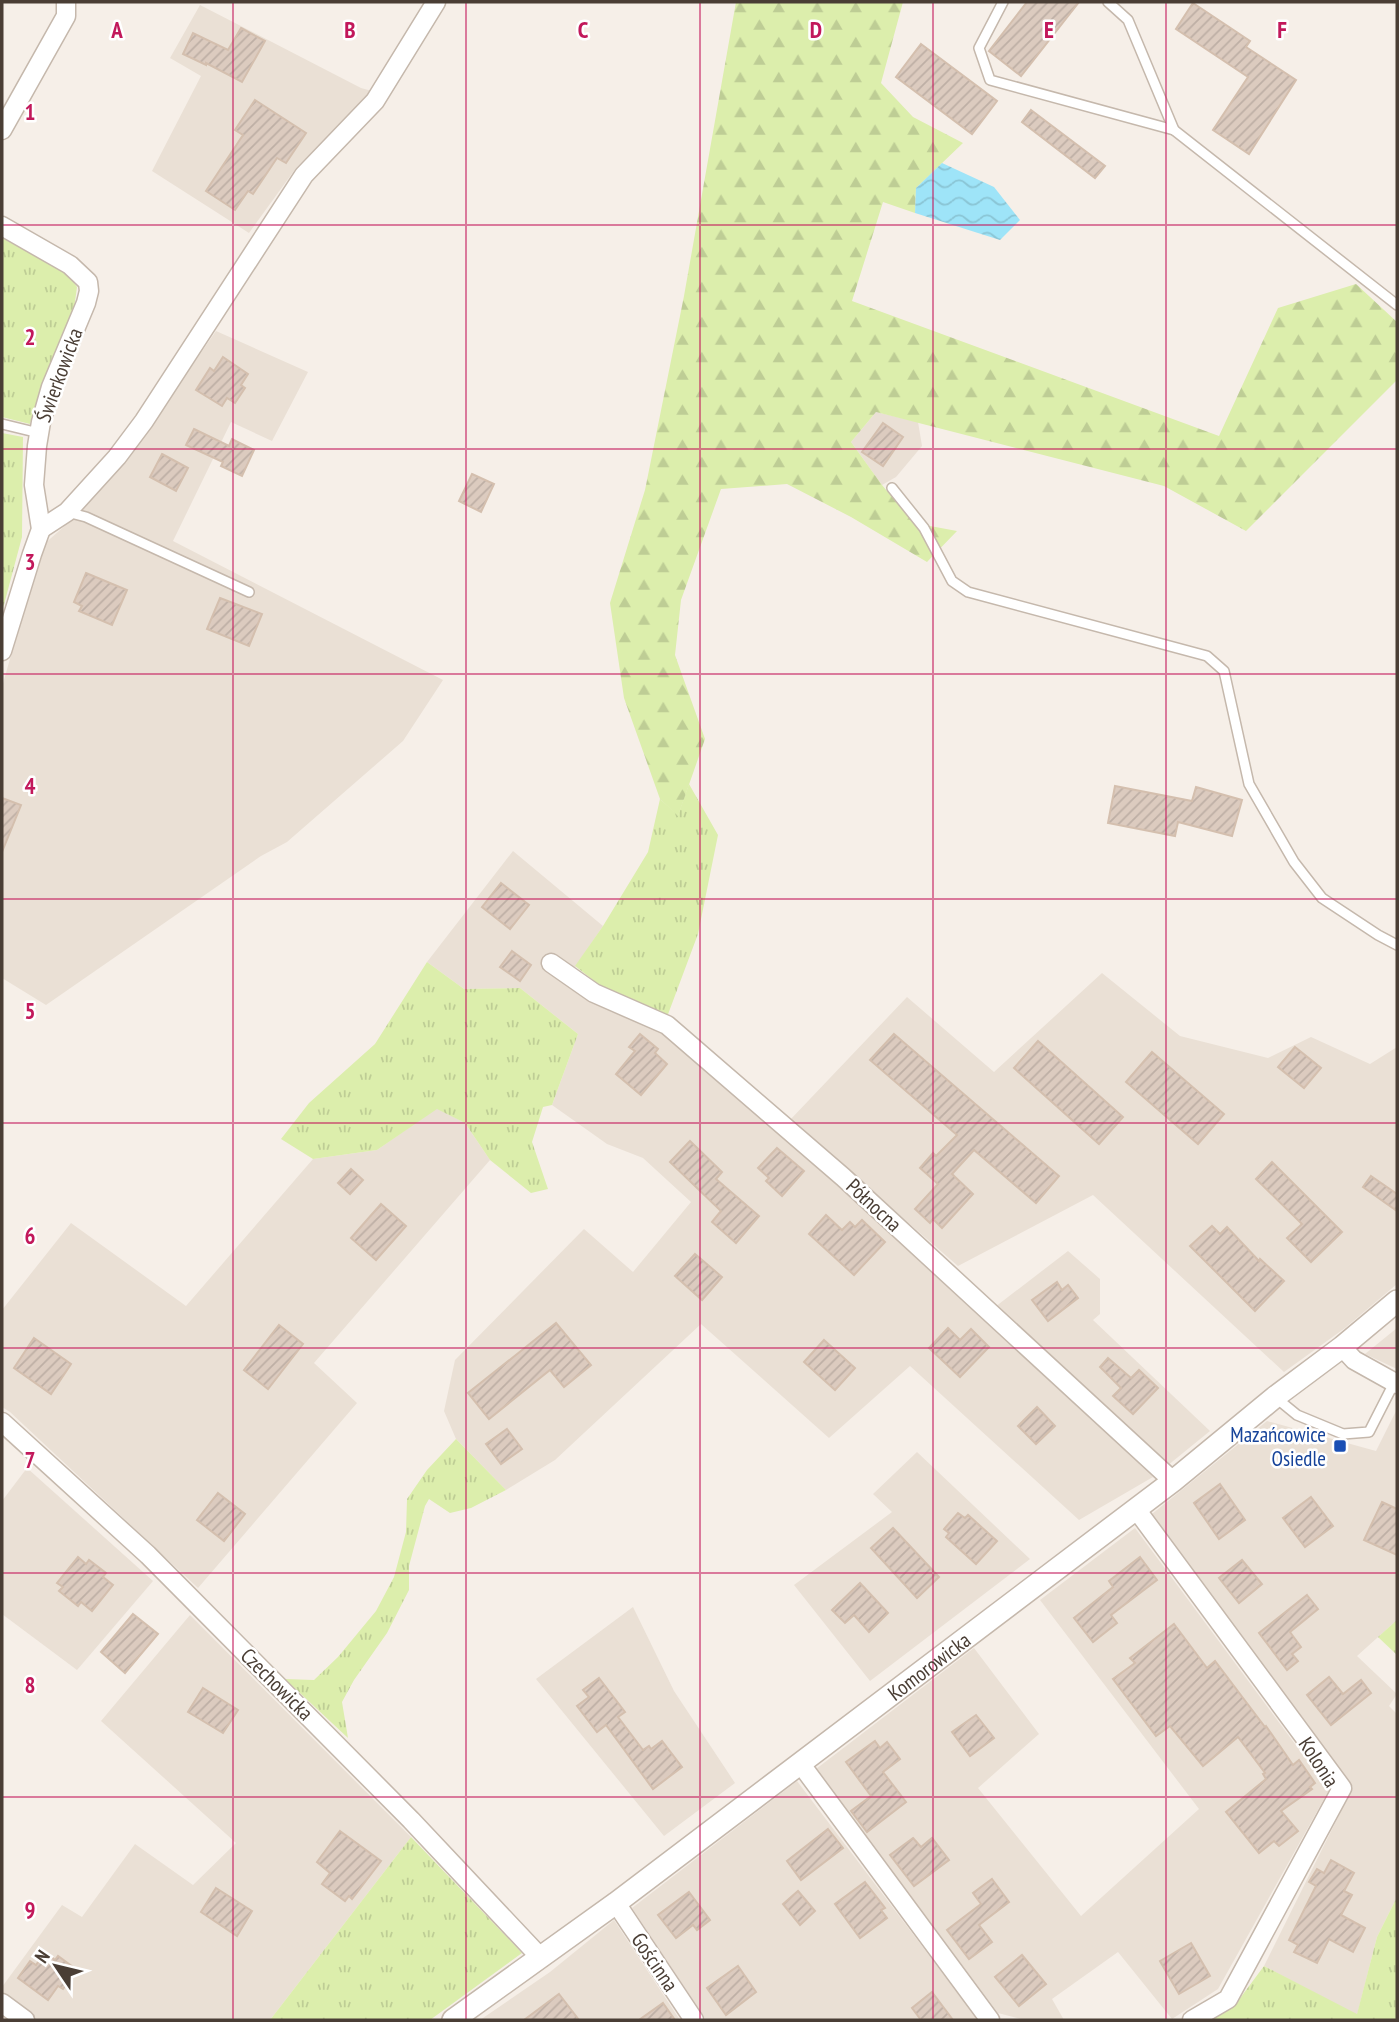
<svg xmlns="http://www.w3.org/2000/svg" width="1399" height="2022" font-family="'PT Sans Narrow',sans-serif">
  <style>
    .residential { fill: #eae0d5 }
    .grass { fill: url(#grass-tufts) }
    .forest { fill: url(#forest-firs) }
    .water { fill: url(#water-waves) }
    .building { fill: url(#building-hatch); stroke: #d4bfae; stroke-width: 2 }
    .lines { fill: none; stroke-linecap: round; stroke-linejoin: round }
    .service-casing { stroke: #c5b8ac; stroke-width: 12 }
    .minor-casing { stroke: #c5b8ac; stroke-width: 21 }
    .tertiary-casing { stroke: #c5b8ac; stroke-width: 24 }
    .service { stroke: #fff; stroke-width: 9 }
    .minor { stroke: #fff; stroke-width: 18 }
    .tertiary { stroke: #fff; stroke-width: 21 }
    .grid { fill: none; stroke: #c2185b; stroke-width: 2; stroke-opacity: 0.55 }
    .transit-dot { fill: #1a4fb4; stroke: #fff; stroke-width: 2.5 }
    .labels { text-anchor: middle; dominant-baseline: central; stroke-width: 5; stroke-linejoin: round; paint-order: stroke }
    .street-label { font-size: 21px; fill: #4a3e35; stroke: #fff }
    .transit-label { font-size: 21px; fill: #164399; stroke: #fff; text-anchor: end }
    .grid-label { font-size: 23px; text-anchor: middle; font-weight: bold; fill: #c2185b; stroke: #fff; stroke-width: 5; stroke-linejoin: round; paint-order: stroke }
  </style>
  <defs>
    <pattern id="grass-tufts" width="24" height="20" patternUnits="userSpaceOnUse" patternTransform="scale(1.75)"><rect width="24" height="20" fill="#dceeac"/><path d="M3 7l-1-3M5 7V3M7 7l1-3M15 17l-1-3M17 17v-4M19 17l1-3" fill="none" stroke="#becd95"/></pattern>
    <pattern id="forest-firs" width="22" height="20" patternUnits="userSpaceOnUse" patternTransform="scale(1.75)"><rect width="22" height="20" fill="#dceeac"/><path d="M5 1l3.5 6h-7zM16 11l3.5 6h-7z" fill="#becd95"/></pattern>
    <pattern id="water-waves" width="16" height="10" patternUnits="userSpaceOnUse" patternTransform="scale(1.75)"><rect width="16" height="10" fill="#9ee4f8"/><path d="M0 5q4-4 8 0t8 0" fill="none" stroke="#8ac5d5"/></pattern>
    <pattern id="building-hatch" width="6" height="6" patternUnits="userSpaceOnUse" patternTransform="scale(1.75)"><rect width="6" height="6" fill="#dccbbf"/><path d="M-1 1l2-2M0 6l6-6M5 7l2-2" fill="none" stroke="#beafa5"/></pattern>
  </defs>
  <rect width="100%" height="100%" fill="#f6efe8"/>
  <g class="residential">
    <polygon points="200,5 361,88 372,91 296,168 249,233 152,171 201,76 170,58"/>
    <polygon points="216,331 308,372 272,441 231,422 173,541 443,680 403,741 287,842 261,856 46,1005 2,978 2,687 42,546 68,523 127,459"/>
    <polygon points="876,412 918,422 922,446 896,477 882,485 851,442"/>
    <polygon points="513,851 603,926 565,982 588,1000 662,1033 827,1176 1153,1477 1079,1520 910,1366 829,1438 701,1324 555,1460 506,1490 456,1439 444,1411 455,1360 584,1229 633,1272 691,1202 643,1158 607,1144 552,1105 578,1034 520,988 464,989 427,962"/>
    <polygon points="1102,973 1180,1036 1268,1058 1311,1037 1370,1064 1397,1047 1397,1284 1345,1328 1284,1372 1093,1195 958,1266 790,1120 907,997 994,1072"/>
    <polygon points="437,1108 465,1123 490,1160 314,1363 357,1403 198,1588 10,1412 2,1407 2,1310 71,1223 186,1306 313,1159 377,1150"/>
    <polygon points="1068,1251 1100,1279 1100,1314 1093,1320 1210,1431 1167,1466 995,1307"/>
    <polygon points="1397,1328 1397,1369 1365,1354"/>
    <polygon points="1397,1409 1397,1620 1357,1656 1397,1694 1389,1706 1397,1714 1397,1897 1377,1937 1357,2015 1264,1966 1353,1787 1152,1514 1267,1421 1376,1451"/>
    <polygon points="917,1452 1030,1559 870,1681 794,1585 892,1512 873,1494"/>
    <polygon points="27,1468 153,1581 77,1670 2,1614 2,1501"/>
    <polygon points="1135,1528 1329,1790 1218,1989 1172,2019 1118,1952 1052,1999 1064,2020 1025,2020 998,2013 816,1769 974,1648 1039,1734 978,1788 1081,1916 1199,1809 1040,1600"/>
    <polygon points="633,1607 674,1691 735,1783 664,1836 536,1679"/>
    <polygon points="190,1615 411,1837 270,2020 2,2020 2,1987 62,1905 82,1917 135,1844 193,1885 236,1843 101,1721"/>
    <polygon points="797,1781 978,2020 706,2020 632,1908"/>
    <polygon points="614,1920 680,2020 480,2020 550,1972"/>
  </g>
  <g class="grass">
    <polygon points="2,238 67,273 77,287 74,309 34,409 30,424 2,417"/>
    <polygon points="2,433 23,437 22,537 2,612"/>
    <polygon points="689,784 718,835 698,934 667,1017 602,987 575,966 603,926 648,852 660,799 678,815"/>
    <polygon points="427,962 464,989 520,988 578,1034 552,1105 543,1107 532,1142 548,1189 531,1193 490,1160 465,1123 437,1109 377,1150 313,1159 281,1139 309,1103 375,1044"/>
    <polygon points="456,1439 506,1490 471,1508 450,1513 429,1499 425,1506 409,1566 409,1590 387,1633 354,1680 342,1702 348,1738 285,1679 314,1680 338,1657 376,1611 394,1577 406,1532 407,1499 427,1470"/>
    <polygon points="1397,1620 1397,1655 1378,1637"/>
    <polygon points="411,1837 522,1953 430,2020 270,2020"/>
    <polygon points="1397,1897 1397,2020 1211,2020 1235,2005 1264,1966 1357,2014 1377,1937"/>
  </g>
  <polygon class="forest" points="736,2 903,2 881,83 913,117 963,143 916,188 915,213 883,202 852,301 1219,436 1278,308 1356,284 1397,322 1397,380 1246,531 1164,486 876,412 851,442 882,485 914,523 957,531 927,562 851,517 787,484 721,489 681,600 675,655 705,739 678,816 660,799 624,698 610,603 645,490 684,296"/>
  <polygon class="water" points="942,163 994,187 1020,220 1000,240 915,213 916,188"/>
  <g class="building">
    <polygon points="1027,2 1079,2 1021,76 989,51"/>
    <polygon points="1193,3 1250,41 1246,47 1296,80 1249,154 1213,130 1248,77 1176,29"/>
    <polygon points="241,28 265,41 242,82 206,63 206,65 183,54 193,33 228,50"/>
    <polygon points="921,44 997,101 972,134 896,77"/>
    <polygon points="255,100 306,133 286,163 277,158 253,194 248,191 235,210 206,191 243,135 235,130"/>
    <polygon points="1031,110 1105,166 1095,178 1022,122"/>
    <polygon points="223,357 248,374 241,385 245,388 235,403 227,398 222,406 196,390 210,368 214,371"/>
    <polygon points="883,423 903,437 883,466 862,452"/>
    <polygon points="194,429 229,446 232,439 254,450 242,476 221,466 223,462 186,445"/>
    <polygon points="162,454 188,468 176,491 150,477"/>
    <polygon points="472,474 494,484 481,512 459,501"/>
    <polygon points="86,573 127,590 112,625 79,611 82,606 74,602"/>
    <polygon points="220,598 262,614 249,646 207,629"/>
    <polygon points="1115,786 1192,801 1196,787 1242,800 1232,836 1178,822 1175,836 1108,823"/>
    <polygon points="2,798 21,805 2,852"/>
    <polygon points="501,883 529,905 510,929 482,907"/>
    <polygon points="512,951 531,965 520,981 500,967"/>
    <polygon points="640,1034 658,1049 655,1053 667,1064 641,1095 616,1074 635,1051 629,1047"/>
    <polygon points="894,1034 1059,1176 1036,1203 974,1150 952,1174 973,1194 942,1228 933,1219 930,1223 915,1209 938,1184 920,1168 933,1153 936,1156 957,1135 870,1060"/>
    <polygon points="1038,1041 1123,1117 1099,1144 1014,1068"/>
    <polygon points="1295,1047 1321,1068 1304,1088 1278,1067"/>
    <polygon points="1152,1052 1224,1114 1198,1144 1126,1082"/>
    <polygon points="690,1141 722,1172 716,1179 759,1216 736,1243 712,1222 721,1211 670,1162"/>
    <polygon points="777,1148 804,1171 782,1196 766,1181 769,1178 758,1168"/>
    <polygon points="1272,1162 1342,1232 1311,1262 1287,1238 1302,1224 1256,1179"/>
    <polygon points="351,1169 363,1180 350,1194 338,1183"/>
    <polygon points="1371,1176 1397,1194 1397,1211 1363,1187"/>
    <polygon points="381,1204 406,1226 376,1260 351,1238"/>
    <polygon points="826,1215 842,1230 850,1222 855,1227 862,1220 885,1242 854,1275 809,1234"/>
    <polygon points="1212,1226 1220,1234 1227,1227 1259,1261 1260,1259 1284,1281 1255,1311 1190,1246"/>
    <polygon points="695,1254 722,1277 702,1300 675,1276"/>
    <polygon points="1057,1282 1062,1290 1068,1285 1078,1298 1048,1321 1032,1300"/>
    <polygon points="556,1323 591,1365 564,1387 550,1370 489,1419 468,1393"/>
    <polygon points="279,1325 303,1344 268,1389 244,1370"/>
    <polygon points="948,1328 960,1340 971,1329 989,1347 960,1377 929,1348"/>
    <polygon points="34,1338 71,1364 51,1394 14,1368"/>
    <polygon points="824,1340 855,1368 835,1390 804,1362"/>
    <polygon points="1108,1358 1131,1378 1139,1370 1158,1388 1133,1414 1113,1396 1121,1388 1100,1367"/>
    <polygon points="1037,1407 1055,1426 1036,1444 1018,1426"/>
    <polygon points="507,1429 522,1449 501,1464 486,1444"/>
    <polygon points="1220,1484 1245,1520 1219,1539 1194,1503"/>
    <polygon points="218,1493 245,1514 224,1541 197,1520"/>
    <polygon points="1311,1497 1333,1526 1305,1547 1283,1518"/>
    <polygon points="1382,1502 1397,1509 1397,1555 1364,1540"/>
    <polygon points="958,1513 965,1518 968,1515 997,1541 976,1564 946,1537 949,1533 944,1529"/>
    <polygon points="893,1528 939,1577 917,1598 871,1548"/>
    <polygon points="78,1557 86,1564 89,1560 106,1573 103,1577 113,1585 92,1611 81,1602 78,1606 59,1591 63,1587 57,1583"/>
    <polygon points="1140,1557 1157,1580 1111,1615 1117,1623 1093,1642 1074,1618 1113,1587 1109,1581"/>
    <polygon points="1242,1560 1262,1584 1239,1603 1219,1578"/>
    <polygon points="860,1583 888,1613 869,1632 854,1615 845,1623 832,1610"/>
    <polygon points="1307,1595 1318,1609 1290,1632 1301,1647 1292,1654 1298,1661 1287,1670 1259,1633"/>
    <polygon points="133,1614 158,1634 125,1673 101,1652"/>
    <polygon points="1174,1624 1207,1668 1215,1661 1265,1727 1266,1726 1293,1765 1299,1760 1315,1783 1310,1787 1312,1789 1281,1811 1298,1831 1279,1846 1274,1841 1259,1853 1226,1812 1266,1779 1263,1774 1265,1773 1238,1737 1203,1766 1170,1726 1156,1736 1113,1679 1135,1663 1130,1658"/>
    <polygon points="1329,1677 1343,1694 1361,1680 1371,1693 1331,1725 1307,1695"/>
    <polygon points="599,1678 625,1712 618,1717 643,1750 649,1746 651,1749 662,1741 682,1767 653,1789 606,1725 597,1732 577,1706 589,1697 583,1690"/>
    <polygon points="203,1688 238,1710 223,1733 188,1712"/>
    <polygon points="976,1715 994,1738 970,1756 952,1732"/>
    <polygon points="875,1741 880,1748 887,1742 900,1759 883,1772 906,1802 867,1832 851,1811 871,1796 846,1762"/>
    <polygon points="828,1829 843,1848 801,1880 787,1861"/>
    <polygon points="340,1831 381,1861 352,1899 349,1896 345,1901 322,1884 330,1873 317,1862"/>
    <polygon points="913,1838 921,1847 932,1838 949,1860 914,1886 890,1855"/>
    <polygon points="1331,1860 1354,1873 1344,1891 1352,1895 1341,1915 1365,1928 1353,1952 1329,1939 1317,1963 1294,1952 1298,1945 1289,1940 1316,1886 1309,1882 1317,1869 1324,1873"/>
    <polygon points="992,1879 1009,1902 979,1925 992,1942 969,1959 947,1930 981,1904 973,1893"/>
    <polygon points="865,1882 885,1908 881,1910 887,1918 860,1938 835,1904"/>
    <polygon points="216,1888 252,1911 237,1936 201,1912"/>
    <polygon points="798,1891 815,1911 800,1925 783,1904"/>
    <polygon points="689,1892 710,1920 697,1930 693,1925 676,1938 658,1915"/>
    <polygon points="1191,1943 1210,1976 1179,1994 1160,1961"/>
    <polygon points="45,1952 55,1960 58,1956 77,1970 63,1989 58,1986 48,2000 18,1978 30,1961 36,1965"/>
    <polygon points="1022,1955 1046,1984 1019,2006 995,1977"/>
    <polygon points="738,1966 756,1992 726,2015 707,1988"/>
    <polygon points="932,1992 953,2020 921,2020 912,2008"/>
    <polygon points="559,1994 579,2020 524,2020"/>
    <polygon points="663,2003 675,2020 639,2020"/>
  </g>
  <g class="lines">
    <defs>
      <g id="service">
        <polyline points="1003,2 979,48 990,80 1174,130 1397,305"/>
        <polyline points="1108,2 1128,20 1174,130"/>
        <polyline points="2,424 39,433"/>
        <polyline points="892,488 924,528 952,581 968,592 1207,656 1224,671 1249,784 1294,862 1322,898 1378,935 1397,945"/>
        <polyline points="67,512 86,517 249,592"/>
        <polyline points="1275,1397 1297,1415 1343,1434 1369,1432 1394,1383"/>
      </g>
      <g id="minor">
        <polyline points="2,130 66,16 66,2"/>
        <polyline points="2,226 70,265 88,282 89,291 86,303 51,387 41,422 37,446 34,485 41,529 32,554 2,651"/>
        <polyline points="41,529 67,512 117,457 144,421 304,175 375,101 436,2"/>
        <polyline points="551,963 594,993 667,1025 843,1177 1173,1481"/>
        <polyline points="1342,1347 1354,1360 1397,1384"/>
        <polyline points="2,1422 148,1555 411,1820 541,1958"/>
        <polyline points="1136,1509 1342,1788 1228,1999 1192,2020"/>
        <polyline points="800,1763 990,2020"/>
        <polyline points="616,1903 694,2020"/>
        <polyline points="2,2003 25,2020"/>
      </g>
      <g id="tertiary">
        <path id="s1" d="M453,2020l163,-117 557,-422 102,-84 67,-50 55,-46"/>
      </g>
    </defs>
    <use href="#service" class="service-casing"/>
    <use href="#minor" class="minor-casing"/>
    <use href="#tertiary" class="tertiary-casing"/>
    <use href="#service" class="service"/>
    <use href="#minor" class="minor"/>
    <use href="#tertiary" class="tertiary"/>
  </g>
  <path class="grid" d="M233,2v2018M466,2v2018M700,2v2018M933,2v2018M1166,2v2018M2,225h1395M2,449h1395M2,674h1395M2,899h1395M2,1123h1395M2,1348h1395M2,1573h1395M2,1797h1395"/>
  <rect class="transit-dot" x="1333" y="1439" width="14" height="14" rx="3.5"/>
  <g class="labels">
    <g class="street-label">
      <text transform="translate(59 375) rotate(-70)">Świerkowicka</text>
      <text transform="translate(874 1205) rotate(43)">Północna</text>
      <text stroke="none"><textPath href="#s1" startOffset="593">Komorowicka</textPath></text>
      <text transform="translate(277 1684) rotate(45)">Czechowicka</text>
      <text transform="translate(1319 1762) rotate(57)">Kolonia</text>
      <text transform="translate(655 1962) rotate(56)">Gościnna</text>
    </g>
    <g class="transit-label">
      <text x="1326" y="1434">Mazańcowice<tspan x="1326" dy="24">Osiedle</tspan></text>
    </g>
  </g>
  <g class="grid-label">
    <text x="117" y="38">A</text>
    <text x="350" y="38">B</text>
    <text x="583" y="38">C</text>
    <text x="816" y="38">D</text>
    <text x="1049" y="38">E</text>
    <text x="1282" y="38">F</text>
    <text x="30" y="120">1</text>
    <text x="30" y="345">2</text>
    <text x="30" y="570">3</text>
    <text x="30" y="794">4</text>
    <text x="30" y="1019">5</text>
    <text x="30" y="1244">6</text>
    <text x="30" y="1468">7</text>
    <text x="30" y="1693">8</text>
    <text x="30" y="1918">9</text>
  </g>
  <rect width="1399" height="2022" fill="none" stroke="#4a3e35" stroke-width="7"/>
  <g transform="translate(56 1966) rotate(305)" stroke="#ffffff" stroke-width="5" paint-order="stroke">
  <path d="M0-5L12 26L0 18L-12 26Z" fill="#4a3e35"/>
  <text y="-10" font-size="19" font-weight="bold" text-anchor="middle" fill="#4a3e35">N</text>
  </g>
</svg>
